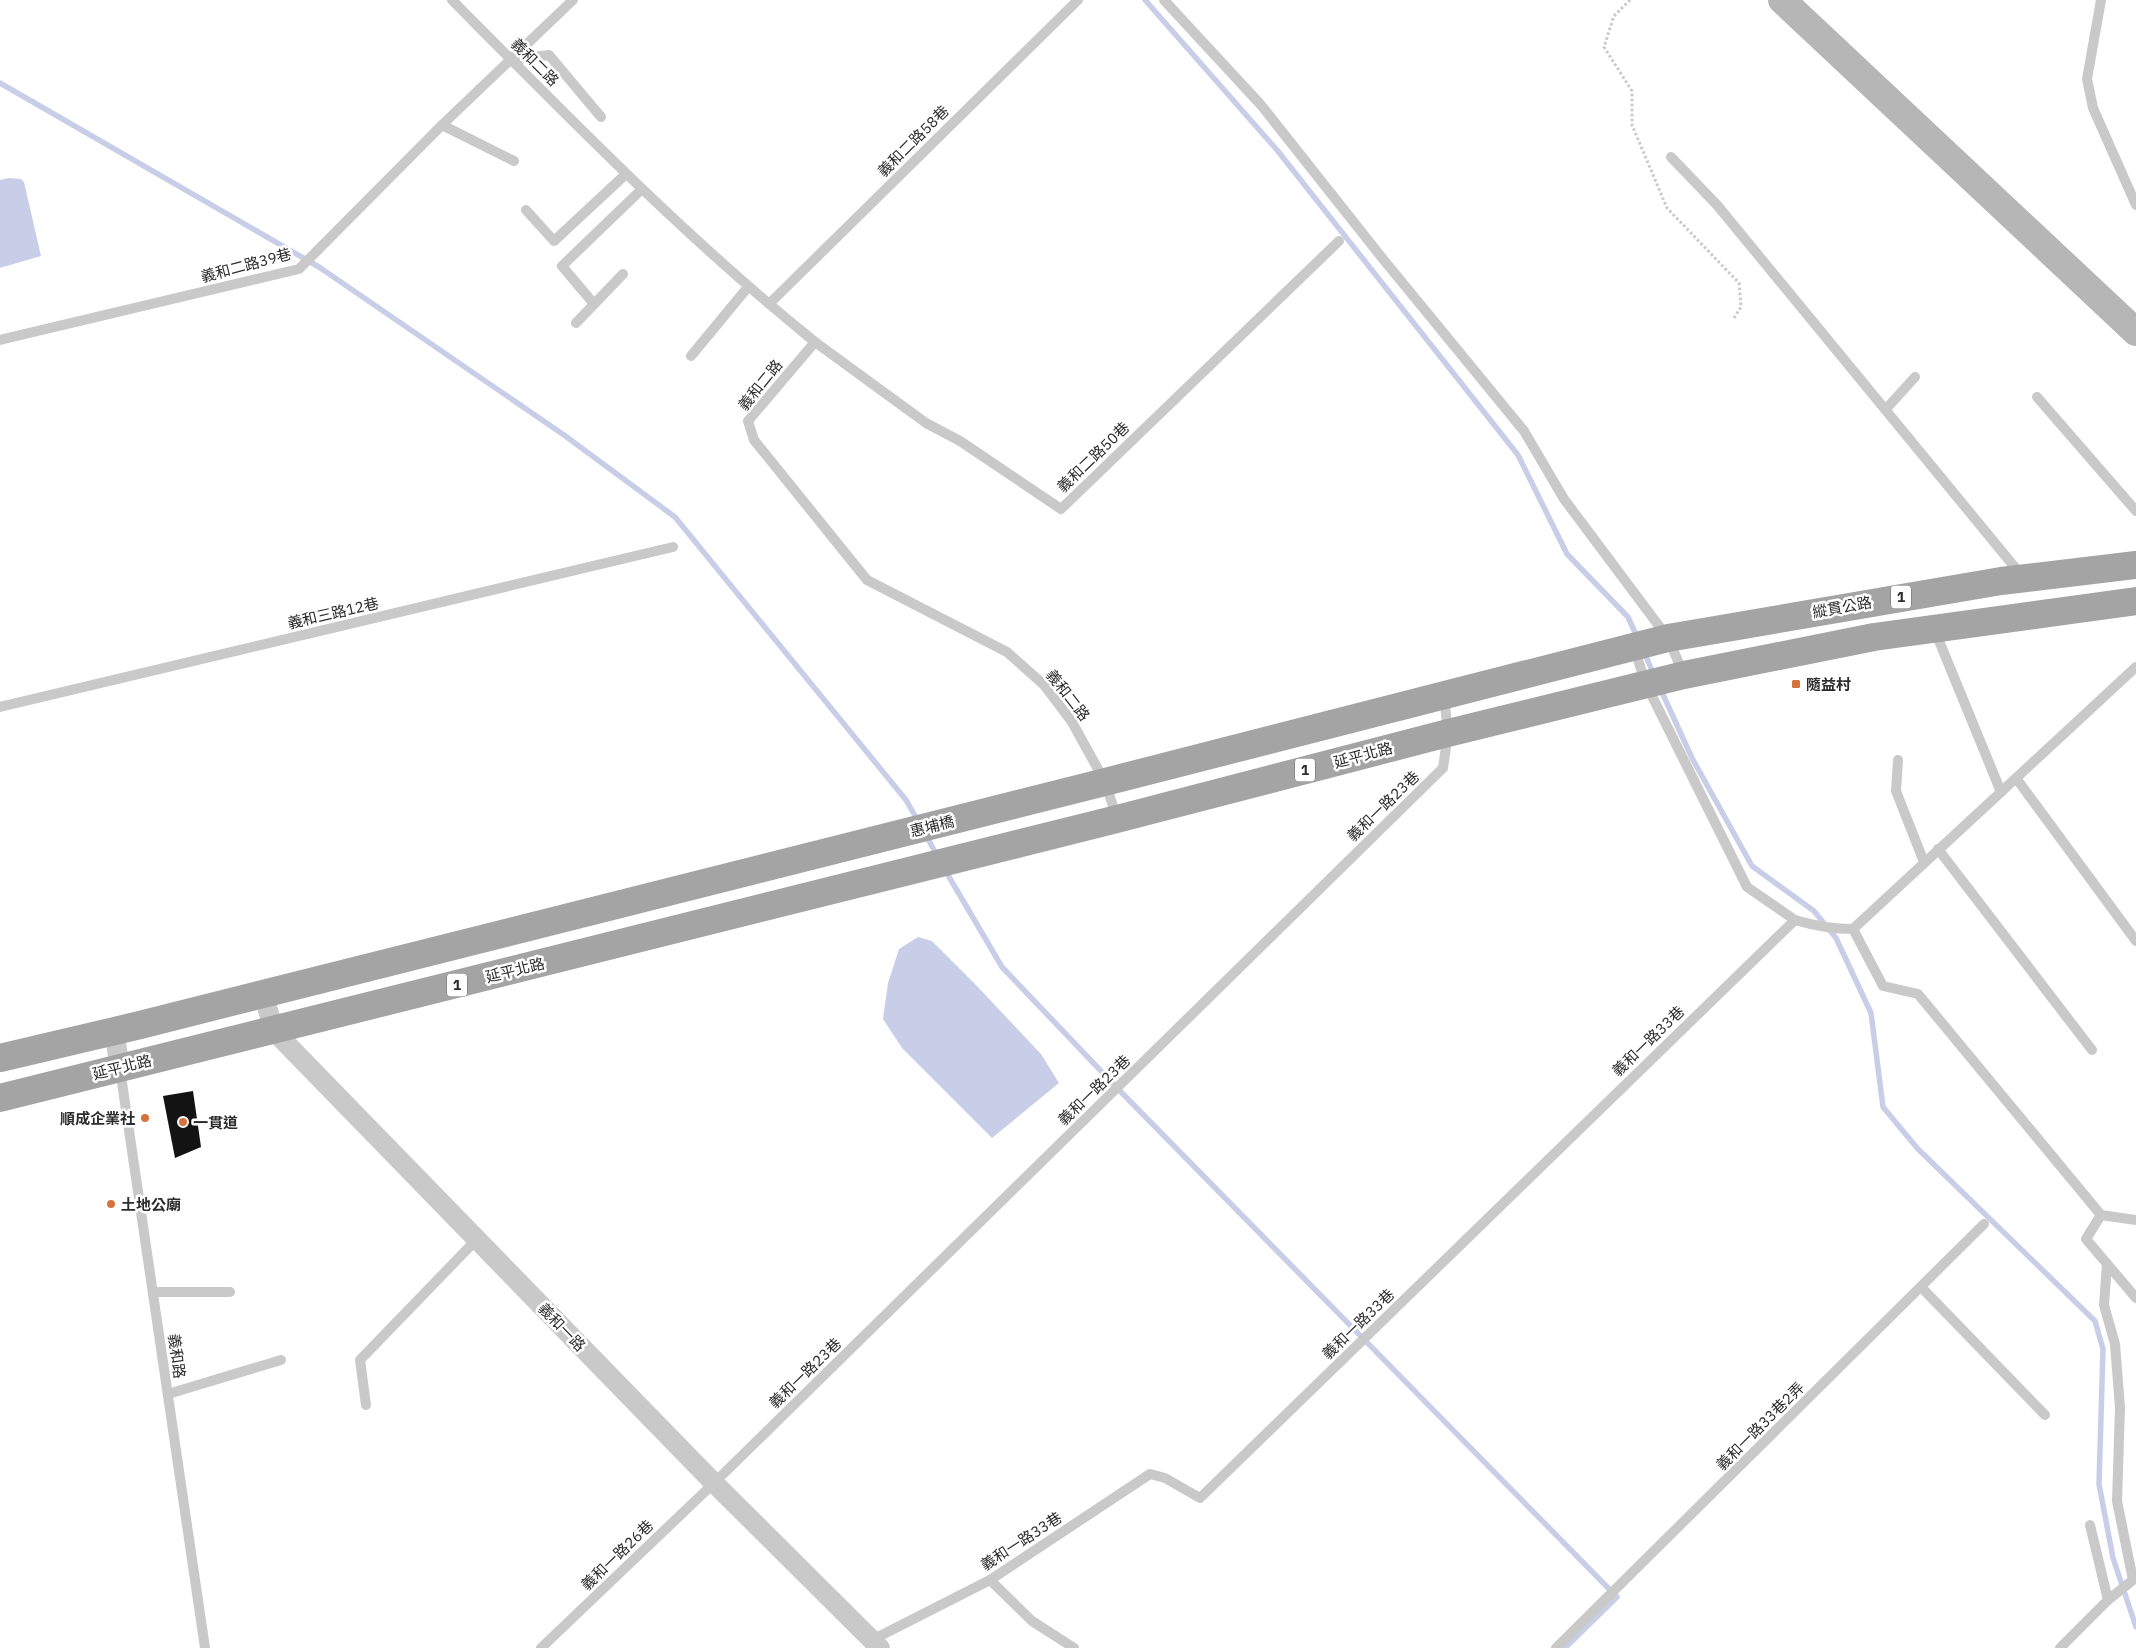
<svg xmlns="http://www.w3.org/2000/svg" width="2136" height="1648" font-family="'IBM Plex Sans','Noto Sans TC',sans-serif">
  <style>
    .water { fill: #c8cee7 }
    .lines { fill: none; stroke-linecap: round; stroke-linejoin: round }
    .stream { stroke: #c8cee7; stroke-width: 5.5 }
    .building { fill: #131313 }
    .path { stroke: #c9c9c9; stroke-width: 3; stroke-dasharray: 2.5 2.5; stroke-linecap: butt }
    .lane { stroke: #c9c9c9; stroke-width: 10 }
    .street { stroke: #c9c9c9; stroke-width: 20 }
    .secondary { stroke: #b6b6b6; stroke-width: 28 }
    .primary { stroke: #a4a4a4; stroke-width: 28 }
    .poi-dot { fill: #d4733e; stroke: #fff; stroke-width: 2 }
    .labels { text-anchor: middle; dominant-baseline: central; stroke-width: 5; stroke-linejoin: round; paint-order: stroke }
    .shield { fill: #fff; stroke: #6b6b6b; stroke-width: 1 }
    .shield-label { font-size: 14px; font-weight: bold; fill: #2c2c2c }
    .street-label { font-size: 15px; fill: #2c2c2c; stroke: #fff }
    .poi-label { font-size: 15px; font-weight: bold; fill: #2c2c2c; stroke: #fff; text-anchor: start }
  </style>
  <rect width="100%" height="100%" fill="#fff"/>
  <g class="water">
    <polygon points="9,178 21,179 24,182 41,256 0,268 0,180"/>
    <polygon points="918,937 932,941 975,984 1041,1054 1059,1083 992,1138 902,1048 883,1019 888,983 899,949"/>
  </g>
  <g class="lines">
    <g class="stream">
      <polyline points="1145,0 1277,150 1518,455 1567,554 1628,617 1638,639"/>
      <polyline points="0,83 319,267 564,435 675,517 906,800 918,821"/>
      <polyline points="1644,652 1654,675"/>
      <polyline points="1660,688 1692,758 1752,866 1814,911 1836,938 1871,1013 1883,1107 1918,1149 2095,1321 2103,1349 2099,1484 2113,1558 2136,1627"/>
      <polyline points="926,835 937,856"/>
      <polyline points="945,870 1002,967 1121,1092 1617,1597 1565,1648"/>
    </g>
  </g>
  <polygon class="building" points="193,1091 201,1147 175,1158 163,1096"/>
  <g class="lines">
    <polyline class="path" points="1630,0 1614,16 1604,47 1632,91 1632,125 1667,208 1739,283 1741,307 1734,318"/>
    <g class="lane">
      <path d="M452,0c117,118 233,237 363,342l-67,79 6,19 113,140 140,72 37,33 28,37 33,60 12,36"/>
      <polyline points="1164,0 1261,105 1383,259 1524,431 1564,499 1668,638 1684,675"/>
      <polyline points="2101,0 2087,79 2093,108 2136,205"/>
      <polyline points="512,60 549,55 601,117"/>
      <polyline points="442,125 514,161"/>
      <polyline points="1671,157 1717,205 2022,576"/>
      <polyline points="526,210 554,241 626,174"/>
      <polyline points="594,304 562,266 642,189"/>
      <polyline points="769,304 1078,0"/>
      <polyline points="576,323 623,274"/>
      <polyline points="0,340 299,269 442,125 573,0"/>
      <polyline points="815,342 926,423 960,441 1061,509 1339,241"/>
      <polyline points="691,356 748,287"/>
      <polyline points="2037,397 2136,511"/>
      <polyline points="1886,409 1915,377"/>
      <polyline points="1935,631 2001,792"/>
      <polyline points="1634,648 1646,684 1747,887 1795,920"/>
      <polyline points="0,707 673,547"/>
      <polyline points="1898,760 1896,791 1924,862"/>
      <polyline points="2016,778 2136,941"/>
      <polyline points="1938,849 2092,1050"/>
      <polyline points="1853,929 1883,986 1918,994 2101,1215 2086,1239 2136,1298"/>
      <polyline points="120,1069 205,1648"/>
      <polyline points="2101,1215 2136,1220"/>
      <polyline points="1921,1287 2045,1415"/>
      <polyline points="153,1292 230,1292"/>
      <polyline points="168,1394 281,1360"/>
      <polyline points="366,1405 360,1360 477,1239"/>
      <polyline points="2090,1525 2108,1600"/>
      <polyline points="990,1580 1032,1621 1074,1648"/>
      <path d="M872,1640l118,-60 160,-106 15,4 35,20 595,-578c20,6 37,9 58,9l283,-262"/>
      <polyline points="541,1648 714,1483 1443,768 1448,733 1444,697"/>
      <polyline points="1556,1648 1984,1224"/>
      <polyline points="2060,1648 2108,1600 2133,1580 2117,1501 2120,1408 2115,1344 2104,1305 2107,1264"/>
    </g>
    <g class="street">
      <polyline points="263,993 274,1031 714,1483 880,1648"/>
      <polyline points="114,1031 120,1068"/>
    </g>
    <polyline class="secondary" points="1782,0 2136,332"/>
    <g class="primary">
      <polyline points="0,1058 140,1025 1105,782 1668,638 2001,581 2136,565"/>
      <polyline points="0,1098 1117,819 1448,733 1684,675 1874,637 2136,601"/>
    </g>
  </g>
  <g class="poi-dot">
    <rect x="1791" y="679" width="10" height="10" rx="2.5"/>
    <circle cx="145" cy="1118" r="5"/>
    <circle cx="183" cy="1122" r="5"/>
    <circle cx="111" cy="1204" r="5"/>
  </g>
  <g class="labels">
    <g class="shield">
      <rect x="1891" y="585.5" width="20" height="23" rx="4"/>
      <rect x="1295" y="758.5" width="20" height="23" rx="4"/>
      <rect x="447" y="973.5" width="20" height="23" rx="4"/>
    </g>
    <g class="shield-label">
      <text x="1901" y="597">1</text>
      <text x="1305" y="770">1</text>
      <text x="457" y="985">1</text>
    </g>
    <g class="street-label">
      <text transform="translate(535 62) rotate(45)">義和二路</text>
      <text transform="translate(913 141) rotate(-45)">義和二路58巷</text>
      <text transform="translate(246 265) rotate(-15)">義和二路39巷</text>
      <text transform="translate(760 385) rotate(-51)">義和二路</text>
      <text transform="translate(1093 457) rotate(-44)">義和二路50巷</text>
      <text transform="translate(1842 607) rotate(-10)">縱貫公路</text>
      <text transform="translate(333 613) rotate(-13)">義和三路12巷</text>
      <text transform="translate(1068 695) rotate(52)">義和二路</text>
      <text transform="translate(1363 755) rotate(-15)">延平北路</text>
      <text transform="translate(1383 806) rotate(-44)">義和一路23巷</text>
      <text transform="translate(932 826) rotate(-14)">惠埔橋</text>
      <text transform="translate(515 970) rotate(-14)">延平北路</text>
      <text transform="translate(1648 1041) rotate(-44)">義和一路33巷</text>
      <text transform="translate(122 1067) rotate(-14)">延平北路</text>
      <text transform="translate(1094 1090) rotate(-44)">義和一路23巷</text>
      <text transform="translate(1358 1324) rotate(-44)">義和一路33巷</text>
      <text transform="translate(562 1327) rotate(46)">義和一路</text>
      <text transform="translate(177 1356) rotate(82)">義和路</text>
      <text transform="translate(805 1373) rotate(-44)">義和一路23巷</text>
      <text transform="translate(1760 1426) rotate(-45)">義和一路33巷2弄</text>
      <text transform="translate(1021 1541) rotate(-33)">義和一路33巷</text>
      <text transform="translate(617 1555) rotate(-44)">義和一路26巷</text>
    </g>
    <g class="poi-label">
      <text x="1806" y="684">隨益村</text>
      <text x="135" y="1118" text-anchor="end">順成企業社</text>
      <text x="193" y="1122">一貫道</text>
      <text x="121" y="1204">土地公廟</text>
    </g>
  </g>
</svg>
